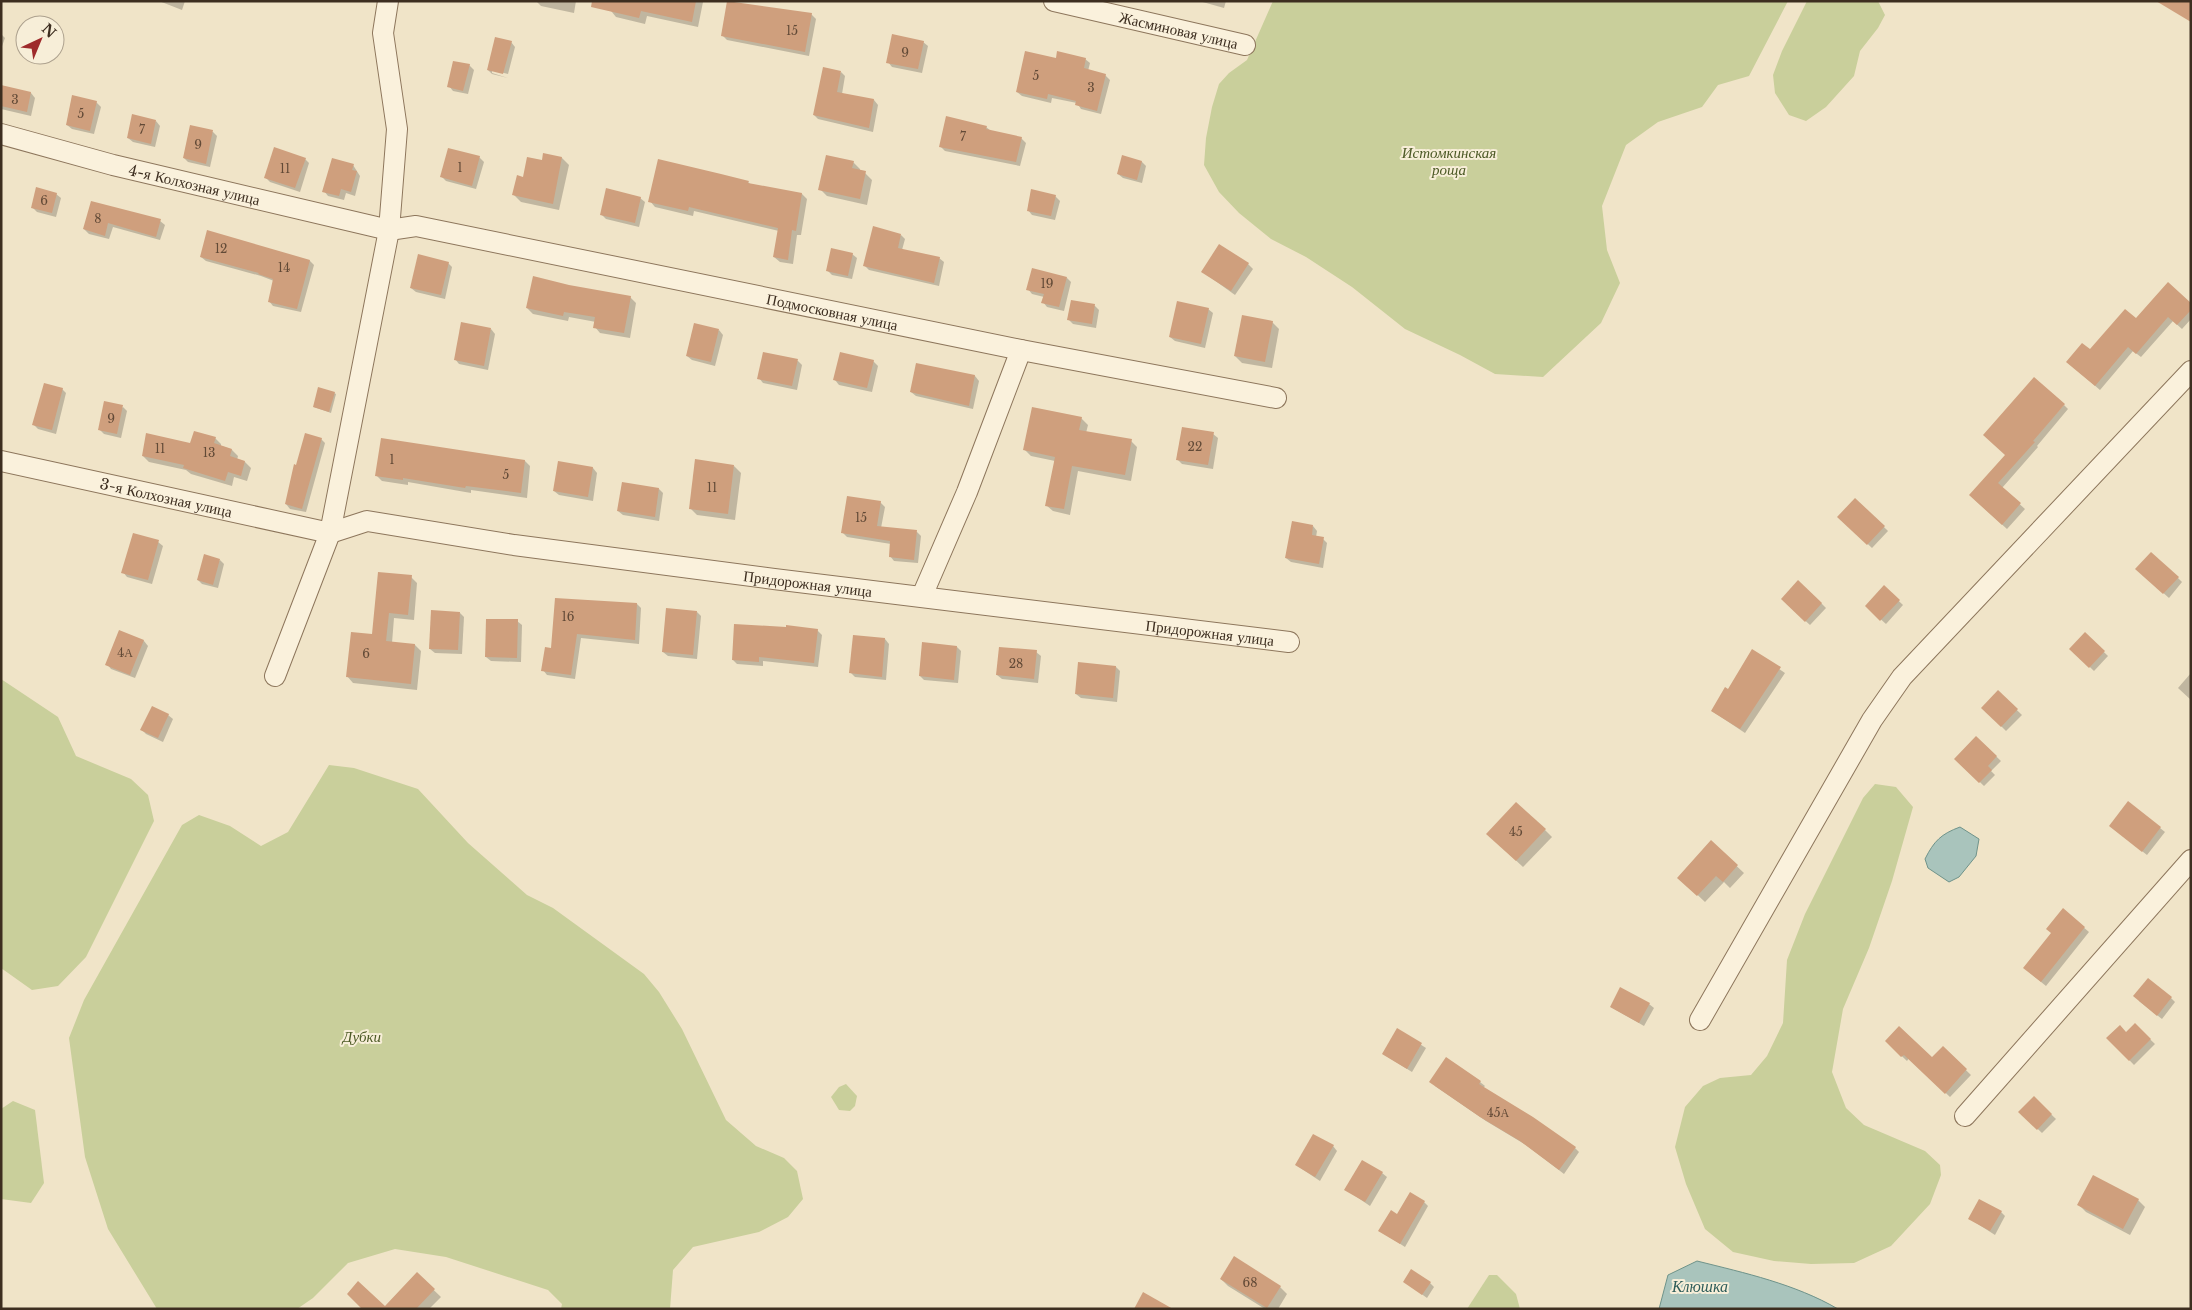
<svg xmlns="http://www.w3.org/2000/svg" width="2192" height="1310" font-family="'Libre Baskerville',serif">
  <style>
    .green { fill: #c9cf9b }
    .water { fill: #a9c4bc; stroke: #6f938a }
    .shadow { fill: #0003 }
    .building { fill: #cf9f7d }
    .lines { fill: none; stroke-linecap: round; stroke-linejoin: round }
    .minor-casing { stroke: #8d765c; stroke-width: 22 }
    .minor { stroke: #faf1dc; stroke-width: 20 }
    .labels { text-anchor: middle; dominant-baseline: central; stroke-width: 4; stroke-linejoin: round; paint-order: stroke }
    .number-label { font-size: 12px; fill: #624a37 }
    .street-label { font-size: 15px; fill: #3d2e20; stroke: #f7eed8 }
    .park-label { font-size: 15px; font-style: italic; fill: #4d5a26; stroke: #f7eed8 }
    .water-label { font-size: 16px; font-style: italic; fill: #2f5d5a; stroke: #f7eed8 }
  </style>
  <rect width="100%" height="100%" fill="#f0e4c8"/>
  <g class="green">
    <polygon points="1273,1 1788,1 1749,76 1718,85 1702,107 1658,122 1626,145 1602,206 1607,250 1620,283 1601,323 1543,377 1495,374 1460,355 1405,329 1352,287 1306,257 1271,239 1239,213 1219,192 1204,165 1206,138 1212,107 1219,84 1229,73 1247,60"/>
    <polygon points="1807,1 1878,1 1885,15 1878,28 1860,51 1854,76 1826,107 1806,121 1789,115 1775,93 1773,75 1782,51"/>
    <polygon points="1,679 58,717 76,756 131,779 148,795 154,821 86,957 58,986 32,990 1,968"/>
    <polygon points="329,765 354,768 418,789 468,843 527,895 553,908 644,974 659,992 682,1029 726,1120 756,1146 784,1158 797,1171 803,1199 788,1217 759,1232 693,1247 673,1270 670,1309 561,1309 562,1304 548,1290 446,1257 395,1249 348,1263 313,1298 297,1309 157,1309 108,1229 85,1157 69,1038 84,1000 182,825 199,815 230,826 261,846 288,832"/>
    <polygon points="1875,784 1896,787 1913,807 1892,881 1869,948 1843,1009 1832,1072 1846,1108 1864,1125 1925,1151 1940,1165 1941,1175 1930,1204 1891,1246 1854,1263 1811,1264 1774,1261 1733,1252 1705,1229 1686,1184 1675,1147 1685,1107 1703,1086 1720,1078 1751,1075 1767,1056 1783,1023 1787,960 1805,914 1863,798"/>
    <polygon points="846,1084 857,1096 855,1106 850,1111 839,1110 831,1097 839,1087"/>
    <polygon points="13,1101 35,1110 44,1183 31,1203 1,1199 1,1109"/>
    <polygon points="1489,1275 1497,1275 1516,1294 1520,1309 1467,1309"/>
  </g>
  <g class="water">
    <path d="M1960,827l19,12 -3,17 -17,21 -10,5 -21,-14 -3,-9c9,-18 16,-25 35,-32z"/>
    <path d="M1697,1261c48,12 98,23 141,48h-179l9,-34z"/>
  </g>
  <g class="shadow">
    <polygon points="159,1 185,1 182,10"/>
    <polygon points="536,1 576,1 574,13 541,6"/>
    <polygon points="603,1 702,1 703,2 698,27 647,16 645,24 616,17"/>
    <polygon points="1199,1 1226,1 1224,8"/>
    <polygon points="811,14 816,19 809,56 727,40 722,35"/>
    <polygon points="1,34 5,38 1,49"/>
    <polygon points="511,42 515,47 508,74 492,70 492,73 508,78 492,74 488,70"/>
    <polygon points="923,42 928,46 922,73 892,67 888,62"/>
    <polygon points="1057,59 1085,59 1090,63 1088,71 1105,75 1110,80 1101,114 1081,109 1077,103 1052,98 1051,103 1022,96 1017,92"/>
    <polygon points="469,65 474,70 468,94 453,91 449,86"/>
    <polygon points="841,72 845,76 842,94 874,100 878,105 873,132 818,119 814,115"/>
    <polygon points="1,87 31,93 35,98 31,116 1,109"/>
    <polygon points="96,102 101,107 94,134 72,129 67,125"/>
    <polygon points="156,121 160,126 155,147 133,142 128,138"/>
    <polygon points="191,127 213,132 217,136 210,167 188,162 184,158"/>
    <polygon points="986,127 991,131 1021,138 1026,143 1020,166 945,151 940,146"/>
    <polygon points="479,157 484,162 476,189 446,181 442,177"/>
    <polygon points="1123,157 1142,162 1146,166 1142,183 1123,178 1118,174"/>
    <polygon points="562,158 569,165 559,210 521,202 514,195 524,178 543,162"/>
    <polygon points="305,159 309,163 300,192 270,182 265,177"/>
    <polygon points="853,162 860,169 860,171 865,173 872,180 867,205 827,196 820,189"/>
    <polygon points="353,165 360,176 355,196 346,193 344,200 328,196 324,191"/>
    <polygon points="748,182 751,185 802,194 807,199 801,235 797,235 793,264 780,262 774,257 779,231 694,211 693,216 655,207 650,201"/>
    <polygon points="56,194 61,198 56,217 37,212 32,207"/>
    <polygon points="1055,196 1060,201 1055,220 1032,215 1028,210"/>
    <polygon points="640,198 645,202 639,227 606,219 601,214"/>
    <polygon points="92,202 160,221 165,225 160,240 113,227 109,239 89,234 84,229"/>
    <polygon points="901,235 905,239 902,250 939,258 944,262 939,286 869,270 864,265"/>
    <polygon points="852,254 857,258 852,279 832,275 828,271"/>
    <polygon points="201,257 310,261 314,265 301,312 273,306 269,301 274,281 261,276 206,261"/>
    <polygon points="448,263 452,267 445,299 416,292 411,288"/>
    <polygon points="1248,264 1253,269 1235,295 1203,272"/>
    <polygon points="1067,278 1071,282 1064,311 1047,307 1043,302 1044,297 1032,294 1028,289"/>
    <polygon points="569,286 630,297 636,303 630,338 600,333 595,327 596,322 569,317 568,321 533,314 527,308"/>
    <polygon points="1072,302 1095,306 1099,310 1096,328 1073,324 1069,320"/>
    <polygon points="2191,305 2191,319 2182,329 2173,321 2141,357 2133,351 2100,390 2072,366 2090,351 2136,320"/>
    <polygon points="1208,309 1213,313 1205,348 1175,341 1170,337"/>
    <polygon points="1272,322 1279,329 1272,368 1242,363 1235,356"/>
    <polygon points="491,329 495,334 488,370 459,364 455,359"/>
    <polygon points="719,330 723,335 715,366 692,360 687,356"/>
    <polygon points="764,353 798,361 802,365 797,390 763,383 759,378"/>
    <polygon points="873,361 878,366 872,392 839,385 835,380"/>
    <polygon points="917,364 975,376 979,381 973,409 916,396 911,392"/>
    <polygon points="62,389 66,393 56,434 38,429 34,425"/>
    <polygon points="334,393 336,394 331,413 314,407"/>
    <polygon points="2064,405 2068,409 2037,446 2038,447 2002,488 2025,509 2007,529 1975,500"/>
    <polygon points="123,407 127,411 121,438 104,434 99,429"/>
    <polygon points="1081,418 1088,425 1086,433 1131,441 1137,447 1131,481 1078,471 1070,515 1053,511 1046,505 1055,461 1031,456 1025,450"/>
    <polygon points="1213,434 1218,438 1213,469 1182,464 1178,460"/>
    <polygon points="215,438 221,444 221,446 232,450 238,456 237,460 245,462 251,468 247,481 234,477 232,486 191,474 186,470 149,462 143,456"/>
    <polygon points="321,439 325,443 306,512 290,509 286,504 297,466"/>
    <polygon points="525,461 530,466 527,498 471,490 471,493 408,482 408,485 382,481 376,475"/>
    <polygon points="559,463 593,468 597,473 593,501 559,495 554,491"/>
    <polygon points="734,466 741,473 735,520 697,515 690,508"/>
    <polygon points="659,489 663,493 659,521 623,515 618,511"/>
    <polygon points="1855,499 1888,531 1872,548 1839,517"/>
    <polygon points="880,502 885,507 881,528 917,532 921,536 918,563 894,561 890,556 891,544 847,537 843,533"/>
    <polygon points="1313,526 1317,531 1316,537 1323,539 1327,543 1323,568 1291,562 1286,558"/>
    <polygon points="158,542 163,546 152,584 127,577 123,572"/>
    <polygon points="220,560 224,564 218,588 202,584 198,580"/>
    <polygon points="2142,574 2178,578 2182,582 2169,598"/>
    <polygon points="411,577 417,583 414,620 394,618 392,643 415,645 421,651 417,690 353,683 347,676"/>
    <polygon points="1884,587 1903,605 1886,624 1866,606"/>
    <polygon points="556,599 637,604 641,608 639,644 581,638 575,679 547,675 543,670 552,650"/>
    <polygon points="1821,603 1826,608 1810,625 1787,604"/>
    <polygon points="697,612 701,616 697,659 668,656 663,652"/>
    <polygon points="460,613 464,617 462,654 435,653 430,649"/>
    <polygon points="517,621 522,625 521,662 491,661 486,657"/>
    <polygon points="817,630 822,635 818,667 763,661 763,666 737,664 733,660"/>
    <polygon points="120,632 144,641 148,646 135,678 111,669 107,664"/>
    <polygon points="2085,634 2108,656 2094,671 2071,649"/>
    <polygon points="885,639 889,644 886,680 855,677 851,673"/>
    <polygon points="957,647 961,651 958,683 924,680 920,676"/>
    <polygon points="1753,651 1785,673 1745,733 1712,711 1728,690"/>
    <polygon points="1036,652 1041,656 1038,683 1002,679 997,675"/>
    <polygon points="1116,667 1120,671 1117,702 1081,698 1076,694"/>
    <polygon points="2191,673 2191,700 2178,688"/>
    <polygon points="1998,692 2022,715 2006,731 1983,708"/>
    <polygon points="168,715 173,719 163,742 146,734 142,730"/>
    <polygon points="1976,737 2001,761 1991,771 1995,775 1984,786 1956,759"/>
    <polygon points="2110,826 2160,828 2165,832 2147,855"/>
    <polygon points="1545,830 1552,837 1523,867 1495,841"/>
    <polygon points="1711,842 1744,873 1730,888 1724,882 1705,902 1686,884"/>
    <polygon points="2063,910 2089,932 2046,986 2030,973 2053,934"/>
    <polygon points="2171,998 2175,1002 2162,1019 2139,1001"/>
    <polygon points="1649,1004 1654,1008 1644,1026 1611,1007"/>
    <polygon points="2135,1025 2155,1044 2134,1065 2108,1038 2126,1033"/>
    <polygon points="1398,1030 1426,1048 1412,1072 1383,1054"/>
    <polygon points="1886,1041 1932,1059 1943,1048 1971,1075 1950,1097 1909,1058 1907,1061"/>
    <polygon points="1446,1059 1480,1082 1485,1086 1483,1088 1575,1148 1579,1152 1564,1174 1526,1145 1486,1121 1435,1086"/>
    <polygon points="2034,1098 2056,1119 2042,1133 2020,1112"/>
    <polygon points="1333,1146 1337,1151 1320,1181 1296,1165"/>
    <polygon points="1382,1173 1387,1177 1370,1206 1345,1189"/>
    <polygon points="2138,1200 2145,1207 2130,1235 2086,1212 2079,1205"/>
    <polygon points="1424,1202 1428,1206 1405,1247 1380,1231 1398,1216"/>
    <polygon points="2001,1212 2005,1216 1995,1235 1970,1219"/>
    <polygon points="417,1274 441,1297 429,1309 364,1309 385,1308"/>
    <polygon points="1221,1279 1280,1287 1287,1294 1278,1309 1265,1309 1228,1286"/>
    <polygon points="1405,1282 1430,1283 1434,1287 1427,1298"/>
  </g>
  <g class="building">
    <polygon points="592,1 696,1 692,22 641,11 639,18 591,7"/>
    <polygon points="727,1 812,13 805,52 721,36"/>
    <polygon points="2156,1 2191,1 2191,22"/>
    <polygon points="892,34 924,41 918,69 886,63"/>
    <polygon points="495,37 512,41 503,74 487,70"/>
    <polygon points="1025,51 1056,58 1057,51 1086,58 1084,68 1106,74 1097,111 1075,105 1076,101 1048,94 1047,99 1016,92"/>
    <polygon points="453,61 470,64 463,91 447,87"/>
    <polygon points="823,67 841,71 837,92 874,99 869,128 813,115"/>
    <polygon points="1,85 31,92 27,112 1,106"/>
    <polygon points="72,95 97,101 90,131 66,125"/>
    <polygon points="132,114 156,120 151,144 127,138"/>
    <polygon points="946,116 987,126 986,129 1022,137 1016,162 939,147"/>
    <polygon points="190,125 213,130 206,164 183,158"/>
    <polygon points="274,147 306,158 295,188 264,178"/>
    <polygon points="448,148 480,156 472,186 440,177"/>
    <polygon points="543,153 562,157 553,204 512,195 517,175 523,177 527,157 542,160"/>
    <polygon points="826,155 854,161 852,168 866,171 860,199 818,190"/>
    <polygon points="1122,155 1142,161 1137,180 1117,174"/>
    <polygon points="332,158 354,164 352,170 357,171 351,192 341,189 339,196 322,192"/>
    <polygon points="658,159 721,174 749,181 748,183 802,193 796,231 792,230 788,260 773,257 778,228 689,207 688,211 648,202"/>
    <polygon points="36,187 57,193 52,213 31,208"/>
    <polygon points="606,188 641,197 635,223 600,215"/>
    <polygon points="1031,189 1056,195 1051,216 1027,211"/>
    <polygon points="91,201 161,219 156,237 108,223 105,236 83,229"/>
    <polygon points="873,226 901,234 898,248 940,257 934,283 863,266"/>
    <polygon points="207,230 310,260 297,309 268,302 273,279 258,274 259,273 200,257"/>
    <polygon points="1219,244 1249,263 1231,291 1201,272"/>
    <polygon points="831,248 853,253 848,276 826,271"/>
    <polygon points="418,254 449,262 441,295 410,288"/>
    <polygon points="1032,268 1067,277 1059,307 1041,303 1044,294 1026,290"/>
    <polygon points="533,276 569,285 631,296 624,333 593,328 595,317 564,312 563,316 526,308"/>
    <polygon points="2168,282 2191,303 2191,310 2177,325 2168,317 2136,354 2128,347 2095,386 2066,362 2082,343 2090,349 2125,309 2136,318"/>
    <polygon points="1071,300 1095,304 1092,324 1067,320"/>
    <polygon points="1177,301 1209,308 1201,344 1169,337"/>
    <polygon points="1242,315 1273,321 1265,362 1234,356"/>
    <polygon points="461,322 491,328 484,366 454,360"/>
    <polygon points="694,323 719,329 711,362 686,356"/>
    <polygon points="763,352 798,359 792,386 757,379"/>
    <polygon points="840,352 874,360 867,388 833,380"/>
    <polygon points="916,363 975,375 969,406 910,392"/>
    <polygon points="2034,377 2065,404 2033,441 2035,442 1998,483 2021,503 2002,525 1969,495 2005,455 1983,435"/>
    <polygon points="44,383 63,388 52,430 32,425"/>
    <polygon points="318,387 335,392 329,412 313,407"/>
    <polygon points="104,401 123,405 117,434 98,430"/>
    <polygon points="1032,407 1082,417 1079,430 1132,439 1125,475 1072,466 1064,509 1045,506 1055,457 1023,450"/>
    <polygon points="1182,427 1214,432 1208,465 1176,460"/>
    <polygon points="194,431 216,437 214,443 232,449 230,456 245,461 241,476 228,472 225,481 183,468 184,465 142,456 146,433 190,443"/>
    <polygon points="305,433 322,438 302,509 285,504 294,464 296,465"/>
    <polygon points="381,438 525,460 521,493 466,486 465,488 403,478 403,480 375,476"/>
    <polygon points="695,459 734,465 728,514 689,509"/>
    <polygon points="558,461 593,467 588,497 553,491"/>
    <polygon points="622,482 659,488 655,517 617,511"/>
    <polygon points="847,496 881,501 877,526 917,530 914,560 889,557 890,541 841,533"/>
    <polygon points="1855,498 1885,526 1867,545 1837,517"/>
    <polygon points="1292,521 1313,525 1312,535 1324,537 1319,564 1285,558"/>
    <polygon points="133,533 159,540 148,580 121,573"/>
    <polygon points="2151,552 2179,577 2163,594 2135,569"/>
    <polygon points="204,554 220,559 213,585 197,580"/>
    <polygon points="378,572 412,575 408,615 389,613 386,641 415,644 411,684 346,677 351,632 372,634"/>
    <polygon points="1798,580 1822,603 1805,622 1781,599"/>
    <polygon points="1884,585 1900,600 1880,621 1865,606"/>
    <polygon points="555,598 637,603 635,640 577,634 571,675 541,671 545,647 551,648"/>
    <polygon points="666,608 697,611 693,655 662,652"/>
    <polygon points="431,610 460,612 458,650 429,649"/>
    <polygon points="486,619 518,619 517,658 485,657"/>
    <polygon points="734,624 786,627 786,625 818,629 814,663 759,657 759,662 732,660"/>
    <polygon points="119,630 144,640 130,675 105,665"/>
    <polygon points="2085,632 2105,651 2089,668 2069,649"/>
    <polygon points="853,635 885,638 882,677 849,673"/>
    <polygon points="922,642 957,646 954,680 919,676"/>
    <polygon points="999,647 1037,650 1034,679 996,675"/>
    <polygon points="1752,649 1781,667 1740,729 1711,711 1725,687 1728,689"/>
    <polygon points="1078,662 1116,666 1113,698 1075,694"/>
    <polygon points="1998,690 2018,709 2001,727 1981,708"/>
    <polygon points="152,706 169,714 158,738 140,730"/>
    <polygon points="1976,736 1997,756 1988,766 1992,770 1979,783 1954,759"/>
    <polygon points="2128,801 2161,827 2142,852 2109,826"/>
    <polygon points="1516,802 1546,829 1516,861 1486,834"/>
    <polygon points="1711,840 1738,865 1723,882 1716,876 1697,896 1677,878"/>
    <polygon points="2063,908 2085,927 2041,982 2023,968 2051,933 2046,929"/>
    <polygon points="2148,978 2172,997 2157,1016 2133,996"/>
    <polygon points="1620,987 1650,1003 1639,1023 1610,1007"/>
    <polygon points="2135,1023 2151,1039 2129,1061 2106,1038 2120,1025 2126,1032"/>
    <polygon points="1899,1026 1932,1057 1943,1046 1967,1069 1945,1094 1904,1055 1901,1057 1885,1041"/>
    <polygon points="1397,1028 1422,1043 1407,1069 1382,1054"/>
    <polygon points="1446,1057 1481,1081 1479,1084 1533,1117 1576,1147 1559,1170 1520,1141 1480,1117 1429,1082"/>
    <polygon points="2034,1096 2052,1114 2037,1130 2018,1112"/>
    <polygon points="1313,1134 1334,1145 1315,1177 1295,1165"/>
    <polygon points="1362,1160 1383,1172 1365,1202 1344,1190"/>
    <polygon points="2093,1175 2139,1199 2123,1229 2077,1205"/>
    <polygon points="1410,1192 1425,1201 1400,1244 1378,1231 1391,1210 1397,1214"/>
    <polygon points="1979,1199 2002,1211 1990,1231 1968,1219"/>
    <polygon points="1234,1256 1281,1286 1267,1308 1220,1279"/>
    <polygon points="1411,1269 1431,1282 1422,1295 1403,1282"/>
    <polygon points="417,1272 435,1289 416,1309 362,1309 347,1294 358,1281 385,1306"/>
    <polygon points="1143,1292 1173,1309 1134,1309"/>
  </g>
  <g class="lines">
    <defs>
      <g id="minor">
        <path id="s1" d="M1054,1l191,44"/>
        <path id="s2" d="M1,134l112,31 276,65 27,-4 605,124 255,48"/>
        <path id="s3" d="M1,461l329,72 37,-12 147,24 260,34 515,63"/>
        <polyline points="922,596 967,492 1021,350"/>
        <polyline points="275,676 330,533 389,230 397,129 383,33 388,1"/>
        <polyline points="1700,1020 1872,720 1902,677 2191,371"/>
        <polyline points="1965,1116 2191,860"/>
      </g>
    </defs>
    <use href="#minor" class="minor-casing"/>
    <use href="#minor" class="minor"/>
  </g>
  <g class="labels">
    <g class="number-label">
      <text x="792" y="30">15</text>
      <text x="905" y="52">9</text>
      <text x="1036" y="75">5</text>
      <text x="1091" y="87">3</text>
      <text x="15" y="99">3</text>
      <text x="81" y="113">5</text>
      <text x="142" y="129">7</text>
      <text x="963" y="136">7</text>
      <text x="198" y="144">9</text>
      <text x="460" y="167">1</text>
      <text x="285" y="168">11</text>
      <text x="44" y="200">6</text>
      <text x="98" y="218">8</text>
      <text x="221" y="248">12</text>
      <text x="284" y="267">14</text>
      <text x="1047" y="283">19</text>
      <text x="111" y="418">9</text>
      <text x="1195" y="446">22</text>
      <text x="160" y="448">11</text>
      <text x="209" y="452">13</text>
      <text x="392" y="459">1</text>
      <text x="506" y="474">5</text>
      <text x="712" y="487">11</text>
      <text x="861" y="517">15</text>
      <text x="568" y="616">16</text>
      <text x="125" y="652">4А</text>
      <text x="366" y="653">6</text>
      <text x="1016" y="663">28</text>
      <text x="1516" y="831">45</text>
      <text x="1498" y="1112">45А</text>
      <text x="1250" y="1282">68</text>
    </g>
    <g class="street-label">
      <text stroke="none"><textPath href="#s1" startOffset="128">Жасминовая улица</textPath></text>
      <text stroke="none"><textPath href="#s2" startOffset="200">4-я Колхозная улица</textPath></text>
      <text stroke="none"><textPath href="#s2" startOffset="852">Подмосковная улица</textPath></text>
      <text stroke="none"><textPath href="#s3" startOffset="169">3-я Колхозная улица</textPath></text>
      <text stroke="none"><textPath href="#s3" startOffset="821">Придорожная улица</textPath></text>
      <text stroke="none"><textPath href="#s3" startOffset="1226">Придорожная улица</textPath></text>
    </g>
    <g class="park-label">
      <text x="1449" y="152">Истомкинская<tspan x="1449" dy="17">роща</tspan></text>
      <text x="362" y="1036">Дубки</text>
    </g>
    <g class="water-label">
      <text x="1700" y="1286">Клюшка</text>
    </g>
  </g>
  <rect width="2192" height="1310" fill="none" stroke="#3d2e20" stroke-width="5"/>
  <g transform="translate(40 40) rotate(44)"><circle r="24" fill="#f7eed8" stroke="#ada18e"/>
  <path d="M0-4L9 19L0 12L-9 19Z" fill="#9e2a2b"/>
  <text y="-8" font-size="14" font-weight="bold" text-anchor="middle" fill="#3d2e20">N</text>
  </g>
</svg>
